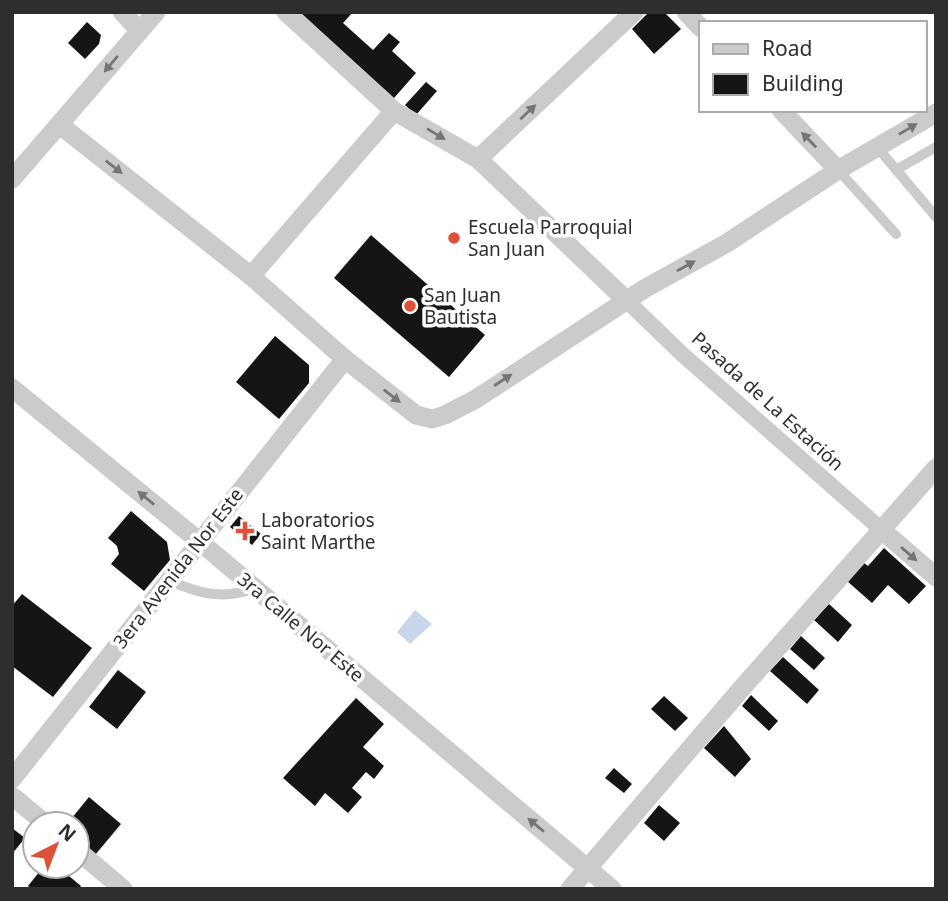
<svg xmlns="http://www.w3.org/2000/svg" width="948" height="901" font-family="'Noto Sans',sans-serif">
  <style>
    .water { fill: #c9d6ea }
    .building { fill: #151515 }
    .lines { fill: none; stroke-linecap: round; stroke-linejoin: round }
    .service { stroke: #cbcbcb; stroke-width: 10 }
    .pedestrian { stroke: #cbcbcb; stroke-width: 16 }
    .minor { stroke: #cbcbcb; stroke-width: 19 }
    .oneway { fill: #757575 }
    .poi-dot { fill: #dd5138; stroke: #fff; stroke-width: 2.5 }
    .labels { text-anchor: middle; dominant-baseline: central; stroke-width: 7; stroke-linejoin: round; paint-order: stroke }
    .poi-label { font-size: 19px; fill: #2e2e2e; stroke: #fff; text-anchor: start }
    .street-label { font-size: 19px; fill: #2e2e2e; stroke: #fff }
  </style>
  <rect width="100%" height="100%" fill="#fff"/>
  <polygon class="water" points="415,610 432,624 410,644 397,632"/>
  <g class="building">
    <polygon points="299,12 353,12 343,23 373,50 389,33 400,42 392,51 416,73 394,98"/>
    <polygon points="649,12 664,12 681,29 654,54 632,29"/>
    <polygon points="87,22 101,35 99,44 85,59 68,43"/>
    <polygon points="426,82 437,91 416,115 405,105"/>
    <polygon points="371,235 485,335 449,377 334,278"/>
    <polygon points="275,336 309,365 309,383 279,419 236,382"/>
    <polygon points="131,511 167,542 170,560 144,591 111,564 119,554 117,546 108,538"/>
    <polygon points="239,516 261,534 252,545 230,527"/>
    <polygon points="884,548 926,586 909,604 888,585 872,603 847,581 864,563 868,566"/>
    <polygon points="22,594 92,648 53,697 12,666 12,606"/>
    <polygon points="829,604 852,625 838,642 814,620"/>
    <polygon points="801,636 825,658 814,670 790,649"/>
    <polygon points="783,657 819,690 807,704 770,671"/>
    <polygon points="118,670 146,692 117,729 89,707"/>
    <polygon points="751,695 778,721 769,731 742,706"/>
    <polygon points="664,696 688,718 675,731 651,709"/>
    <polygon points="356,698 384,724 363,747 384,766 374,779 366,772 352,788 362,797 348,813 325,793 315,806 283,778"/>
    <polygon points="724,726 751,759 735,777 704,748"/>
    <polygon points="614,768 632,784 624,793 605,778"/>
    <polygon points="89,797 121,824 95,855 77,839 77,824 67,824"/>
    <polygon points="659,805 680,823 664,841 644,823"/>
    <polygon points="12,828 25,838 12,854"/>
    <polygon points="44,866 57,866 81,886 79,889 32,889 28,886"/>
  </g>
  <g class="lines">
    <g class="service">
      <polyline points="877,147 936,217"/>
      <polyline points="838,170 896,234"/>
      <polyline points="896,170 936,147"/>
      <path d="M169,580c29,14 55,20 86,8"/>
    </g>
    <polyline class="pedestrian" points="627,301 682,354 883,531"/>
    <g class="minor">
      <polyline points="122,12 139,30"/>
      <polyline points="286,12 394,111 478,159 627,301"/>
      <polyline points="686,12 701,28"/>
      <polyline points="781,110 838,170"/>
      <polyline points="60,125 251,276 345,359 416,415 432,419 445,415 476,399 644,289 727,243 838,170 936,113"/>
      <polyline points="478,159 634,12"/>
      <polyline points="12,179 156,12"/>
      <polyline points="251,276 394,111"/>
      <polyline points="12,388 199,541 612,889"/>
      <polyline points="883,531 936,577"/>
      <polyline points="12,779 345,359"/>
      <polyline points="12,796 46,824"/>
      <polyline points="77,850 123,889"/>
      <polyline points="570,889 742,688 936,468"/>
    </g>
  </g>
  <defs><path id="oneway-solid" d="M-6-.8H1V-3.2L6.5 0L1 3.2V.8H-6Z" transform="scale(1.75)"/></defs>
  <g class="oneway">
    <use href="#oneway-solid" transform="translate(111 64) rotate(130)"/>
    <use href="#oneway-solid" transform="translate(528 112) rotate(-43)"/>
    <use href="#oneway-solid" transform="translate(908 129) rotate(-30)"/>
    <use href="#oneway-solid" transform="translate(436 134) rotate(31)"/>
    <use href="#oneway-solid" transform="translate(809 140) rotate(-134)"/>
    <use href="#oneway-solid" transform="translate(114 167) rotate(38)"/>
    <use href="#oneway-solid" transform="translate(686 266) rotate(-29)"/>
    <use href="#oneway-solid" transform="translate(503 380) rotate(-33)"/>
    <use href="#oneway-solid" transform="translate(392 396) rotate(38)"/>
    <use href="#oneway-solid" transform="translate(146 498) rotate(-141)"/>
    <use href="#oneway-solid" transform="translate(909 554) rotate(41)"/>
    <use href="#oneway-solid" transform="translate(536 825) rotate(-140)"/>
  </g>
  <g class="poi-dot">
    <circle cx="454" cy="238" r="7"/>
    <circle cx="410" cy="306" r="7"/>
    <path d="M241.5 520.5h7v7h7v7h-7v7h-7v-7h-7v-7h7z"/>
  </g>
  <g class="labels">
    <g class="poi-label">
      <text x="468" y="227">Escuela Parroquial<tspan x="468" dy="22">San Juan</tspan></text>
      <text x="424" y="295">San Juan<tspan x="424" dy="22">Bautista</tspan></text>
      <text x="261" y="520">Laboratorios<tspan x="261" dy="22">Saint Marthe</tspan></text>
    </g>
    <g class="street-label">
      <text transform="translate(768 401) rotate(42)">Pasada de La Estación</text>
      <text transform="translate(178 568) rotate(-52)">3era Avenida Nor Este</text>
      <text transform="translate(301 627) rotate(40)">3ra Calle Nor Este</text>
    </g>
  </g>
  <rect width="948" height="901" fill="none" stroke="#2e2e2e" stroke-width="28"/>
  <rect x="699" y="21" width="228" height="91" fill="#ffffff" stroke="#ababab" stroke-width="2"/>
  <rect x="713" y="44" width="35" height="10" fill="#cbcbcb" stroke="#ababab" stroke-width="2"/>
  <text x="762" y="56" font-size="21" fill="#2e2e2e">Road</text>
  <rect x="713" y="74" width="35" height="21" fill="#151515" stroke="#ababab" stroke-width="2"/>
  <text x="762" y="91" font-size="21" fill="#2e2e2e">Building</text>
  <g transform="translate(56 845) rotate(42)"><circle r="33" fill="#ffffff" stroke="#ababab" stroke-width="2"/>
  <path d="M0-5L12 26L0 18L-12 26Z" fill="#dd5138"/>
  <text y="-10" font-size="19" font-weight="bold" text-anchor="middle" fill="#2e2e2e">N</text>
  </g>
</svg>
